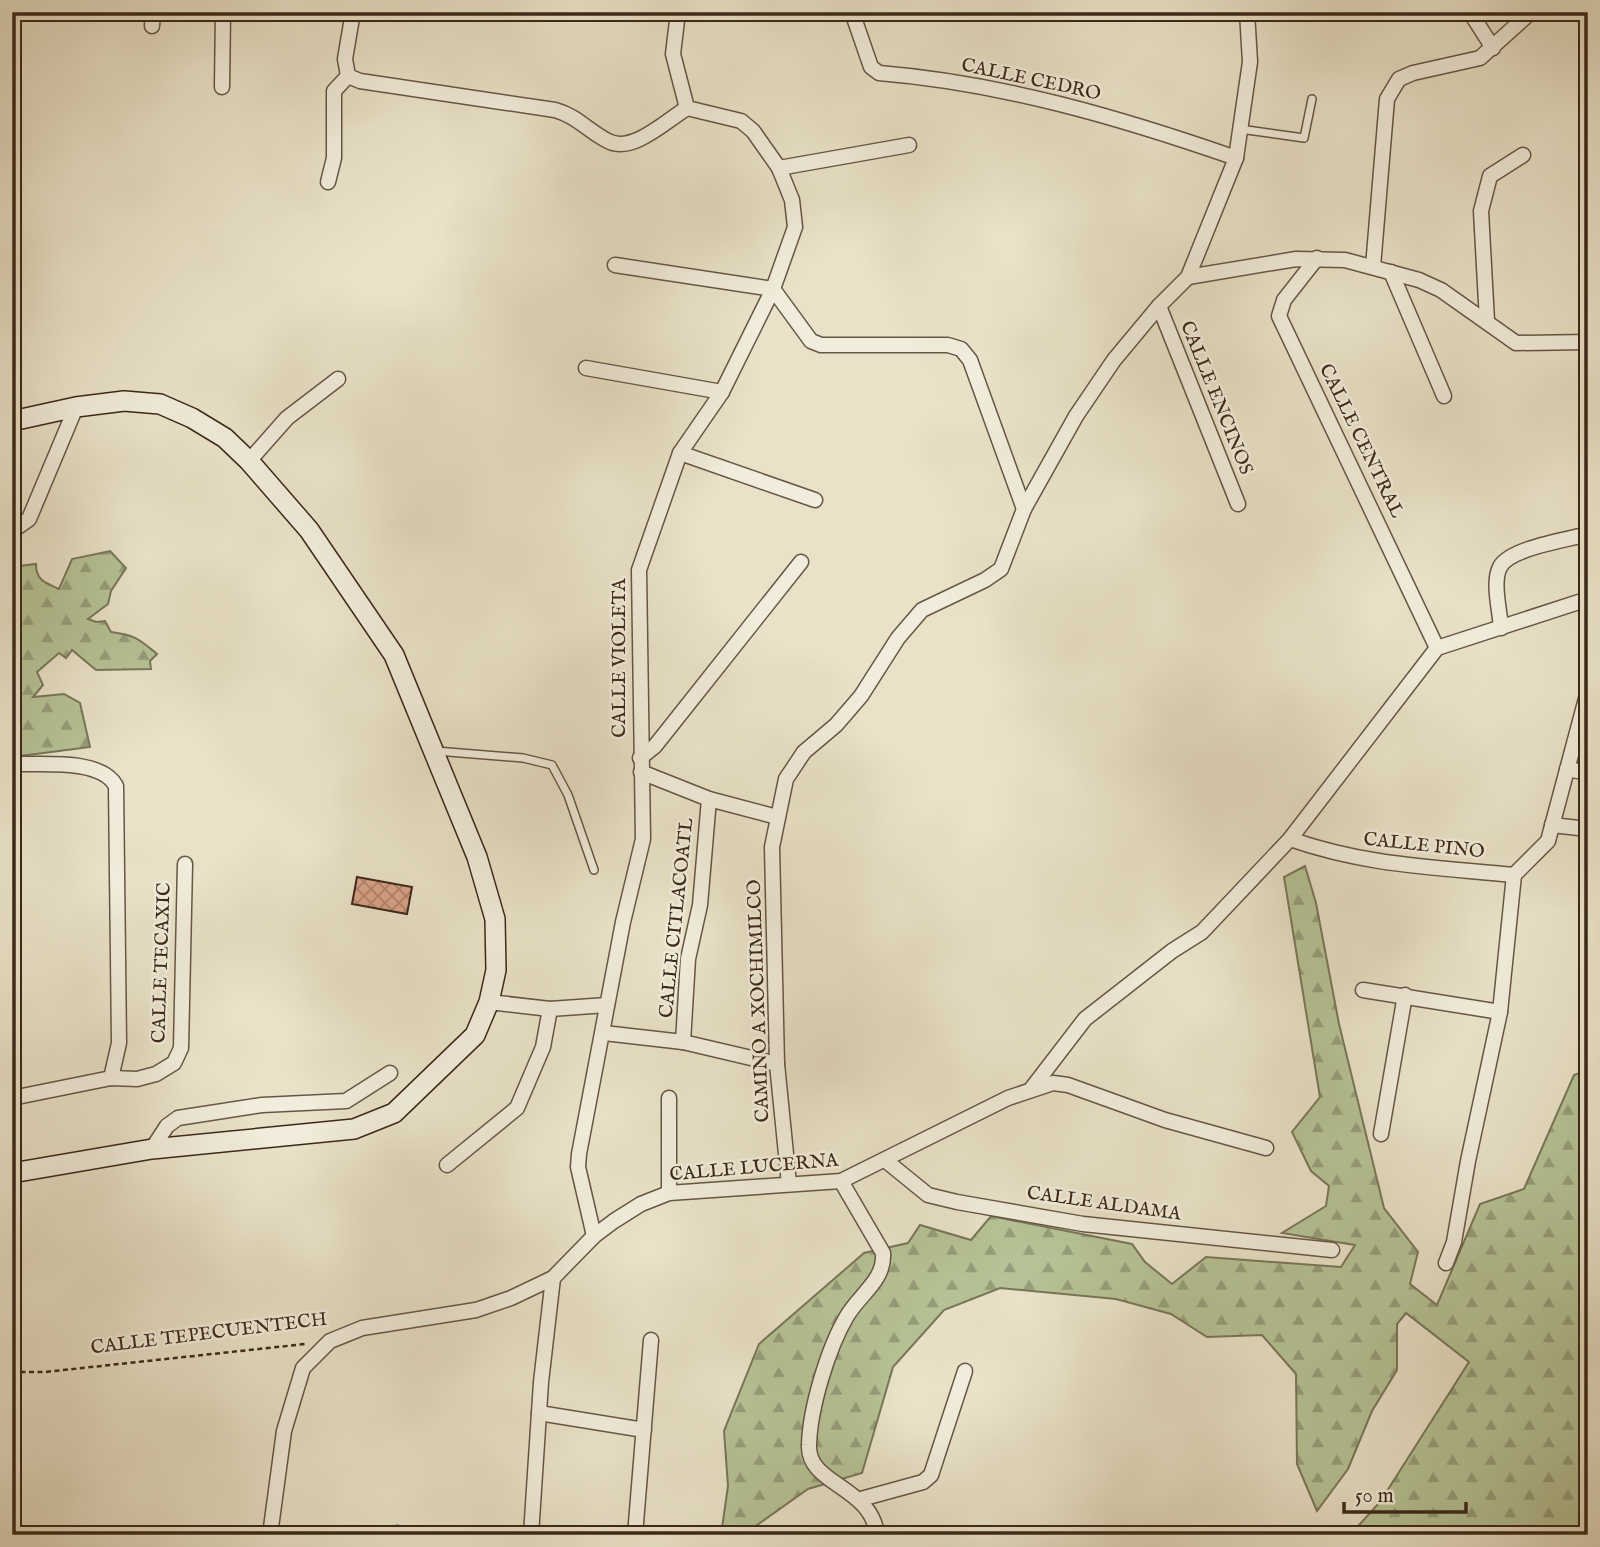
<svg xmlns="http://www.w3.org/2000/svg" width="1600" height="1547" font-family="'IM FELL English',serif">
  <style>
    .forest { fill: url(#forest-firs); stroke: #787658; stroke-width: 2 }
    .building { fill: url(#building-cross-hatch); stroke: #3b2819; stroke-width: 2 }
    .lines { fill: none; stroke-linecap: round; stroke-linejoin: round }
    .service-casing { stroke: #665645; stroke-width: 10 }
    .minor-casing { stroke: #665645; stroke-width: 17 }
    .secondary-casing { stroke: #3b2819; stroke-width: 22 }
    .path { stroke: #3b2819; stroke-width: 2.5; stroke-dasharray: 5 3.5; stroke-linecap: butt }
    .service { stroke: #f1ecdb; stroke-width: 7 }
    .minor { stroke: #f1ecdb; stroke-width: 14 }
    .secondary { stroke: #f1ecdb; stroke-width: 19 }
    .labels { text-anchor: middle; dominant-baseline: central; stroke-width: 5; stroke-linejoin: round; paint-order: stroke }
    .street-label { font-size: 19px; fill: #3b2819; stroke: #f1ecdb }
  </style>
  <defs>
    <pattern id="forest-firs" width="22" height="20" patternUnits="userSpaceOnUse" patternTransform="scale(1.75)"><rect width="22" height="20" fill="#b6c396"/><path d="M5 1l3.5 6h-7zM16 11l3.5 6h-7z" fill="#959e7a"/></pattern>
    <pattern id="building-cross-hatch" width="8" height="8" patternUnits="userSpaceOnUse" patternTransform="scale(1.75)"><rect width="8" height="8" fill="#d8a287"/><path d="M0 0l8 8M0 8l8-8" fill="none" stroke="#b0846e"/></pattern>
  </defs>
  <rect width="100%" height="100%" fill="#e9e2c8"/>
  <filter id="stains"><feTurbulence type="fractalNoise" baseFrequency=".00286" numOctaves="4"/><feColorMatrix values="0 0 0 0 .2 0 0 0 0 .09 0 0 0 0 .02 0 0 0 .5 -.17"/></filter>
  <radialGradient id="worn" r=".72"><stop offset=".6" stop-color="#630" stop-opacity="0"/><stop offset="1" stop-color="#630" stop-opacity=".3"/></radialGradient>
  <g class="forest">
    <path d="M110,551l16,17 -15,23 -3,13 -20,15 8,3 9,-1 6,11c24,3 28,7 46,22l-7,7 1,8 -55,1 -24,-20 -6,8 -7,-5 -22,19 6,13 -10,12 31,-3 16,9 10,44 -78,10v-190l24,-3c0,17 10,19 23,25l13,-30z"/>
    <polygon points="1305,866 1316,903 1339,1024 1384,1208 1418,1252 1410,1284 1437,1305 1480,1204 1524,1189 1574,1075 1588,1070 1588,1535 1350,1535 1380,1502 1469,1362 1406,1313 1397,1324 1397,1370 1372,1411 1348,1469 1317,1511 1297,1464 1296,1374 1262,1335 1207,1337 1171,1314 1116,1299 1000,1288 944,1310 893,1367 862,1473 808,1489 743,1535 721,1535 728,1486 724,1431 759,1344 864,1253 908,1243 920,1225 971,1240 991,1216 1132,1244 1145,1262 1172,1284 1206,1257 1341,1267 1355,1245 1282,1233 1326,1206 1329,1186 1311,1171 1292,1132 1320,1097 1284,877"/>
  </g>
  <polygon class="building" points="357,877 412,887 407,914 352,904"/>
  <g class="lines">
    <defs>
      <g id="service">
        <polyline points="1240,129 1304,138 1312,99"/>
        <polyline points="436,751 523,758 552,765 568,795 594,870"/>
      </g>
      <g id="minor">
        <path d="M353,12l-8,47 3,17 12,5 195,29c22,6 33,21 53,31 24,13 58,-20 79,-33"/>
        <path d="M852,12l19,55 8,6c123,10 242,45 357,85"/>
        <polyline points="1470,12 1493,48"/>
        <polyline points="152,26 153,12"/>
        <polyline points="222,87 223,12"/>
        <polyline points="779,168 909,145"/>
        <polyline points="328,182 334,158 334,91 348,76"/>
        <polyline points="1317,258 1284,300 1279,316 1437,648"/>
        <polyline points="615,265 773,289 811,341 821,345 948,345 961,349 970,360 1024,509"/>
        <polyline points="1373,267 1387,99 1399,79 1413,73 1480,58 1531,12"/>
        <polyline points="1391,272 1444,396"/>
        <polyline points="1188,277 1296,259 1345,260 1419,280 1441,290 1516,343 1588,342"/>
        <polyline points="1159,306 1238,504"/>
        <polyline points="1487,321 1481,211 1490,176 1523,155"/>
        <polyline points="586,368 722,392"/>
        <polyline points="680,453 815,500"/>
        <polyline points="249,461 287,418 338,379"/>
        <polyline points="12,531 29,519 76,407"/>
        <path d="M1501,628c-1,-17 -9,-46 -1,-61 10,-19 67,-27 88,-33"/>
        <polyline points="640,758 655,746 801,562"/>
        <path d="M12,764c30,1 89,-6 104,22l3,257 -8,35"/>
        <polyline points="1567,769 1588,773"/>
        <polyline points="641,772 709,799 777,817"/>
        <polyline points="1552,825 1588,829"/>
        <path d="M1290,839c77,27 144,28 224,36"/>
        <polyline points="1363,990 1500,1012"/>
        <polyline points="489,1002 550,1009 607,1005"/>
        <polyline points="604,1033 683,1042 777,1064"/>
        <polyline points="683,1042 688,959 700,905 709,799"/>
        <polyline points="1032,1088 1085,1019 1172,951 1202,932 1290,839 1437,648 1588,599"/>
        <polyline points="12,1098 111,1078 137,1079 156,1074 174,1063 181,1048 185,864"/>
        <polyline points="669,1098 669,1193"/>
        <polyline points="1381,1134 1405,995"/>
        <polyline points="152,1149 167,1126 178,1118 262,1105 346,1101 390,1073"/>
        <polyline points="885,1160 928,1195 957,1202 1083,1224 1332,1250"/>
        <polyline points="447,1165 517,1108 543,1047 550,1009"/>
        <path d="M841,1181l42,72c2,27 -23,41 -36,63 -19,32 -37,92 -38,129 -2,40 63,41 68,90"/>
        <polyline points="789,1184 777,1064 772,847 786,779 804,752 836,725 861,696 898,638 922,610 985,580 1001,569 1024,509 1076,416 1114,360 1159,306 1188,277 1236,158 1250,62 1247,12"/>
        <polyline points="594,1236 578,1167 579,1154 623,922 643,839 639,570 680,453 722,392 773,289 795,227 792,200 779,168 753,131 741,121 687,108 673,54 678,12"/>
        <polyline points="1446,1263 1454,1242 1468,1161 1500,1012 1514,875 1548,841 1588,691"/>
        <polyline points="539,1413 644,1430"/>
        <polyline points="861,1499 923,1482 931,1475 965,1371"/>
        <polyline points="270,1535 284,1431 303,1368 330,1341 362,1328 476,1310 511,1298 553,1278 594,1236 614,1221 641,1204 669,1193 841,1181 1008,1098 1053,1083 1068,1085 1165,1120 1266,1148"/>
        <polyline points="396,1535 397,1533"/>
        <polyline points="531,1535 541,1382 553,1278"/>
        <polyline points="635,1535 651,1340"/>
      </g>
      <polyline id="secondary" points="12,421 76,407 124,401 160,404 192,418 225,438 249,461 309,530 394,655 477,857 495,919 496,970 489,1002 475,1035 394,1113 354,1129 152,1149 12,1173"/>
    </defs>
    <use href="#service" class="service-casing"/>
    <use href="#minor" class="minor-casing"/>
    <use href="#secondary" class="secondary-casing"/>
    <polyline class="path" points="12,1372 45,1372 305,1344"/>
    <use href="#service" class="service"/>
    <use href="#minor" class="minor"/>
    <use href="#secondary" class="secondary"/>
  </g>
  <g class="labels">
    <g class="street-label">
      <text transform="translate(1031 80) rotate(12)">CALLE CEDRO</text>
      <text transform="translate(1216 398) rotate(68)">CALLE ENCINOS</text>
      <text transform="translate(1361 441) rotate(64)">CALLE CENTRAL</text>
      <text transform="translate(620 658) rotate(-90)">CALLE VIOLETA</text>
      <text transform="translate(1424 846) rotate(6)">CALLE PINO</text>
      <text transform="translate(677 918) rotate(-84)">CALLE CITLACOATL</text>
      <text transform="translate(162 963) rotate(-88)">CALLE TECAXIC</text>
      <text transform="translate(759 1001) rotate(-92)">CAMINO A XOCHIMILCO</text>
      <text transform="translate(754 1168) rotate(-5)">CALLE LUCERNA</text>
      <text transform="translate(1104 1204) rotate(8)">CALLE ALDAMA</text>
      <text transform="translate(209 1334) rotate(-7)">CALLE TEPECUENTECH</text>
    </g>
  </g>
  <rect width="1600" height="1547" fill="none" stroke="#e9e2c8" stroke-width="42"/>
  <rect x="14" y="14" width="1572" height="1519" fill="none" stroke="#3b2819" stroke-width="3.5"/>
  <rect x="21" y="21" width="1558" height="1505" fill="none" stroke="#3b2819" stroke-width="2"/>
  <path d="M1344 1502v10h122v-10" fill="none" stroke="#3b2819" stroke-width="3.5"/>
  <text x="1355" y="1502" font-size="21" fill="#3b2819" stroke="#f1ecdb" stroke-width="5" paint-order="stroke">50 m</text>
  <rect width="100%" height="100%" filter="url(#stains)"/>
  <rect width="100%" height="100%" fill="url(#worn)"/>
</svg>
